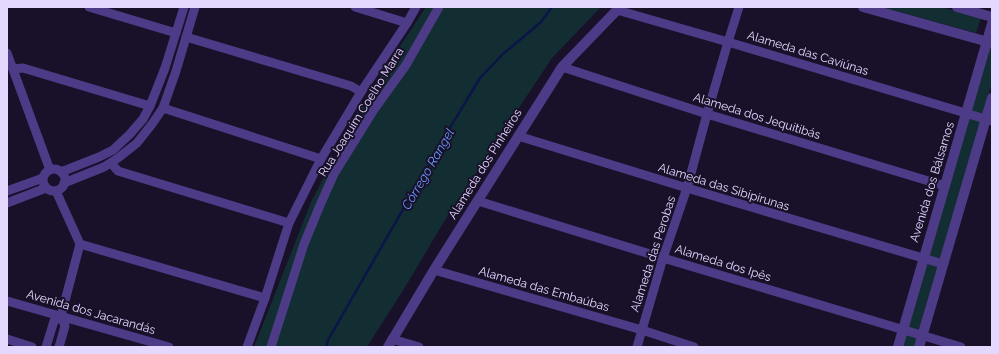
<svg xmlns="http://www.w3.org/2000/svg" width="999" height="354" font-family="Raleway,sans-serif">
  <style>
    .green { fill: #132e33 }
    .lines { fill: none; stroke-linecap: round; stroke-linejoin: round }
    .stream { stroke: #0b1547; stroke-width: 2.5 }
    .minor { stroke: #4d3b88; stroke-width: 9 }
    .tertiary { stroke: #4d3b88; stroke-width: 10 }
    .labels { text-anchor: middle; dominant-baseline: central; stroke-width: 4; stroke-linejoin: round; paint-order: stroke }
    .street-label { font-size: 12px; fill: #e4d8ff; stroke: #191029 }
    .water-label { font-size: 13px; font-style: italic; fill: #669aff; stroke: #191029 }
  </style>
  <rect width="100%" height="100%" fill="#191029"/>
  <g class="green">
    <polygon points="426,7 601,7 552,58 445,220 407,284 367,347 254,347 311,202 361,105"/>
    <polygon points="881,7 941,7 981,18 976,33"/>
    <polygon points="992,37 992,83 914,347 901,347"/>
  </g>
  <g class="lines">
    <polyline class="stream" points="326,347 328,340 448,131 480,78 503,54 541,22 552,7"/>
    <g class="minor">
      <polyline points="89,7 176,33"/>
      <polyline points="355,7 407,23"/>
      <polyline points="617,10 728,42 992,121"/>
      <polyline points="186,37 351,86 361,92"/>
      <polyline points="7,53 50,170"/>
      <polyline points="562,67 707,114 945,186"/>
      <polyline points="13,69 23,68 150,106"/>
      <polyline points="163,108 321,159"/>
      <polyline points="518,136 687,188 943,264"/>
      <polyline points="111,163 118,171 289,223"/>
      <circle cx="54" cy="180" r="11"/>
      <polyline points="61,172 99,157 113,150 130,134 143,119 150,106 165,68 184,7"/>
      <polyline points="64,183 104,167 118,158 137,143 152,124 163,108 176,71 195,7"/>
      <polyline points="7,191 43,178"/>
      <polyline points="56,191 80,244 61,316 65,326 59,347"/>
      <polyline points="478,201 663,258 961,347"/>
      <polyline points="7,203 46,188"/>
      <polyline points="80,244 265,298"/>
      <polyline points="434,270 642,330 694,347"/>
      <polyline points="7,301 169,347"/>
      <polyline points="7,339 32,347"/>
      <polyline points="392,339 419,347"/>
      <polyline points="46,347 54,321 61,316"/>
      <polyline points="247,347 265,298 289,223 321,159 361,92 407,23 416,7"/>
      <polyline points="271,347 304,244 321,203 334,174 375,108 406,65 439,7"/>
      <polyline points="637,347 663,258 687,188 707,114 728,42 739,7"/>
    </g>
    <g class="tertiary">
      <polyline points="863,7 992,43"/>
      <polyline points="957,7 992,17"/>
      <polyline points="388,347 434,270 562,67 620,7"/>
      <polyline points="898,347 992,24"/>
      <polyline points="919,347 992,98"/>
    </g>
  </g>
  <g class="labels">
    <g class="street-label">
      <text transform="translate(808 53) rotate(17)">Alameda das Caviúnas</text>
      <text transform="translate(361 112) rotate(-58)">Rua Joaquim Coelho Marra</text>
      <text transform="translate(757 116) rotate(17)">Alameda dos Jequitibás</text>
      <text transform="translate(485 164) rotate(-58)">Alameda dos Pinheiros</text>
      <text transform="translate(932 182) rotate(-73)">Avenida dos Bálsamos</text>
      <text transform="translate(724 187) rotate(17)">Alameda das Sibipirunas</text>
      <text transform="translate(653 254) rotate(-72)">Alameda das Perobas</text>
      <text transform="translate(723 263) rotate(17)">Alameda dos Ipês</text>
      <text transform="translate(544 289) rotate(16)">Alameda das Embaúbas</text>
      <text transform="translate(91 312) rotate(16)">Avenida dos Jacarandás</text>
    </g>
    <g class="water-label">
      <text transform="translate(428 169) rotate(-60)">Córrego Rangel</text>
    </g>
  </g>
  <rect width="999" height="354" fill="none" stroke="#e4d8ff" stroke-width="16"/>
</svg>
